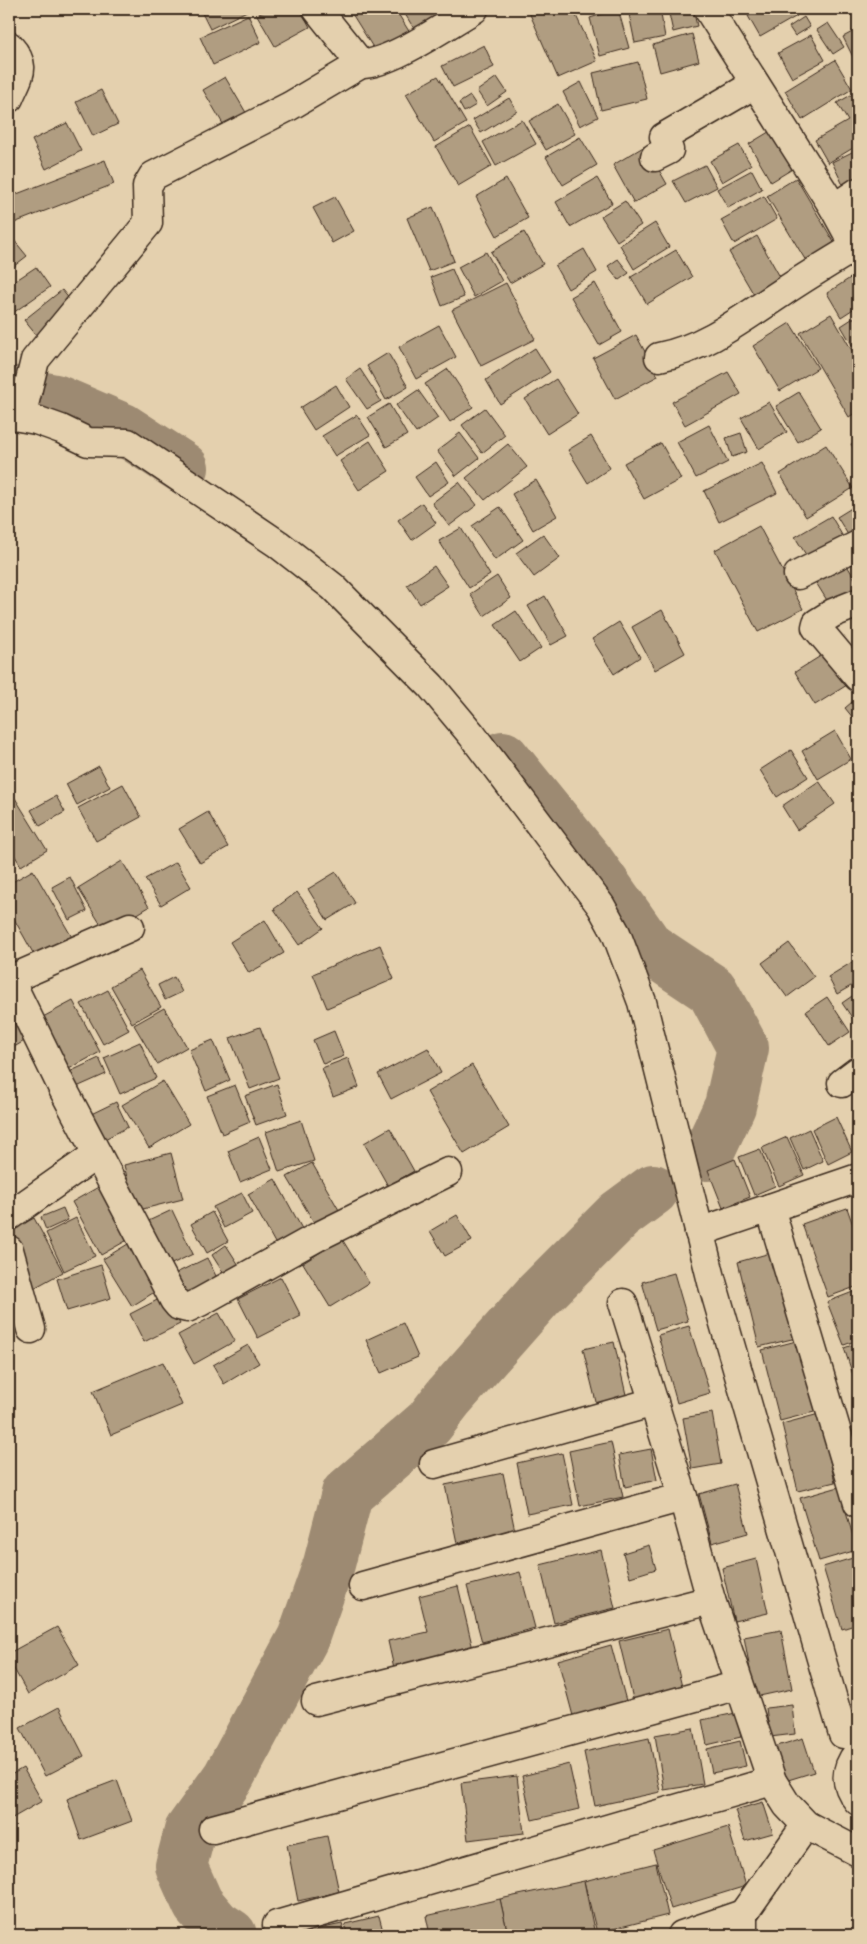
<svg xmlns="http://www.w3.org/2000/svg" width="867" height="1944" font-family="'Patrick Hand',sans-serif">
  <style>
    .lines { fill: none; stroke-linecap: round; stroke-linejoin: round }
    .river { stroke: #9d8a72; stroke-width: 52 }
    .building { fill: #b09d81; stroke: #3b2a1e }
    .street-casing { stroke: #3b2a1e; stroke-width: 31 }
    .street { stroke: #e4d0ae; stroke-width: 28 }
  </style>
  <rect width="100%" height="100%" fill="#e4d0ae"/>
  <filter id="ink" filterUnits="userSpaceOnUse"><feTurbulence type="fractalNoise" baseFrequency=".02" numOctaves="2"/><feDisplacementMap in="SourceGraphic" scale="10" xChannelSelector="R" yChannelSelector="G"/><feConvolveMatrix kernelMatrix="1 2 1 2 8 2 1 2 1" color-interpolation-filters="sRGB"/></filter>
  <g filter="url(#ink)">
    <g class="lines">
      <g class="river">
        <polyline points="9,391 55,400 123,429 183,468"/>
        <polyline points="503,757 589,863 649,948 712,990 743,1048 730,1106 707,1155"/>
        <polyline points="231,1935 216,1925 198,1904 181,1866 190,1831 228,1778 303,1638 329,1564 347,1494 429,1423 449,1397 539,1295 619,1215 653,1190"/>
      </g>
    </g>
    <g class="building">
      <polygon points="200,9 251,9 210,29"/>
      <polygon points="269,9 300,9 310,27 275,46 257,15"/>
      <polygon points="349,9 395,9 412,36 379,57"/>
      <polygon points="402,9 434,9 442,22 419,37"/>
      <polygon points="537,9 573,9 597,61 558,78 529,12"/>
      <polygon points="618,9 629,48 600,56 590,18"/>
      <polygon points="628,9 660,9 665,37 635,43"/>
      <polygon points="668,9 693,9 697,26 673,32"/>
      <polygon points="761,9 792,9 797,16 760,37 748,16"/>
      <polygon points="248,15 261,42 213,65 200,37"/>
      <polygon points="804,17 810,27 795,36 789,27"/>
      <polygon points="828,23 844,47 833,54 817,30"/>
      <polygon points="858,29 858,67 843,37"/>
      <polygon points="692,34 699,61 660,72 653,45"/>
      <polygon points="811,35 825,60 792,78 778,53"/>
      <polygon points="484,45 494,67 453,87 442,66"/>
      <polygon points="835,60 852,89 802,120 785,91"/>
      <polygon points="638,62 647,99 601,110 593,73"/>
      <polygon points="438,76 466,123 434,142 406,94"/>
      <polygon points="225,77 248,116 226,129 203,90"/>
      <polygon points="497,77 507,92 487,106 477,91"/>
      <polygon points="581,82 598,117 580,126 563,92"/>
      <polygon points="101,90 118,124 93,136 76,102"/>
      <polygon points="858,91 858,145 828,163 815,140 848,121 837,103"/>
      <polygon points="470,96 476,105 464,112 459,103"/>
      <polygon points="509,98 517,111 481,133 473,120"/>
      <polygon points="558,104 575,134 546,150 529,121"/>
      <polygon points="522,120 536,144 496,166 483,142"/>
      <polygon points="67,123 81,151 46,169 32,140"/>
      <polygon points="470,127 492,166 458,186 436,147"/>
      <polygon points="777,127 799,165 771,182 749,144"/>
      <polygon points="580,137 597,165 563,185 546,157"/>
      <polygon points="739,145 751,165 722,182 710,161"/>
      <polygon points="645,146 667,184 634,203 613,165"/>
      <polygon points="858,149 858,178 843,185 832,162"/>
      <polygon points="105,160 114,184 14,223 9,208 9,197"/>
      <polygon points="705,165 717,187 686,203 673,181"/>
      <polygon points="752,170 762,189 728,208 717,189"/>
      <polygon points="597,178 612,203 570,227 556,202"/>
      <polygon points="796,178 838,249 809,266 767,196"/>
      <polygon points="506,179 528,218 497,236 476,197"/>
      <polygon points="764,196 777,219 734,244 721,220"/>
      <polygon points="335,197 354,231 332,243 313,208"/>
      <polygon points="625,201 641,225 617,241 601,216"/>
      <polygon points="433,207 454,261 429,271 407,218"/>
      <polygon points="655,223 669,247 634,269 620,245"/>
      <polygon points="524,232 543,264 510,283 491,252"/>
      <polygon points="9,234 27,256 9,270"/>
      <polygon points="757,236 784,284 757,300 729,252"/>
      <polygon points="584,249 597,272 568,289 555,266"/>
      <polygon points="676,250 692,277 647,304 631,277"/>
      <polygon points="486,252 502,281 474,297 458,267"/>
      <polygon points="618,259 629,273 619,280 608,266"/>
      <polygon points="36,267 50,287 10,315 9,285"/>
      <polygon points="452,269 464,297 442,306 431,277"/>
      <polygon points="858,273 858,306 841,317 827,293"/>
      <polygon points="506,283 535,339 481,366 452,310"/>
      <polygon points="595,283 622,332 599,345 571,297"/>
      <polygon points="62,290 75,306 37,336 24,320"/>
      <polygon points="831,314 858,361 858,411 849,417 800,333"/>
      <polygon points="858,315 858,355 841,326"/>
      <polygon points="790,323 818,368 780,391 753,346"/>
      <polygon points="439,325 456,357 416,379 399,347"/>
      <polygon points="636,335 658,376 615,399 593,358"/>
      <polygon points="535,348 550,372 500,404 486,380"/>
      <polygon points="388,353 408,387 386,400 367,366"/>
      <polygon points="360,369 381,401 367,409 346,379"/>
      <polygon points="448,369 473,407 450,422 425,384"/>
      <polygon points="728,372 741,394 685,425 672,402"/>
      <polygon points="556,379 578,414 547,434 525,399"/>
      <polygon points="336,385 349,407 314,430 300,408"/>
      <polygon points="418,390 438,418 416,433 396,405"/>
      <polygon points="799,392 821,428 798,442 776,406"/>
      <polygon points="769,402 787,432 759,449 741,418"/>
      <polygon points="389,404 407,435 386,447 368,417"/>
      <polygon points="485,408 505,435 482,453 462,425"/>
      <polygon points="357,415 370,435 335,456 322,436"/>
      <polygon points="709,425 728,462 696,478 677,442"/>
      <polygon points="460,433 479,458 456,476 437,451"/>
      <polygon points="741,433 747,452 732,457 726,438"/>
      <polygon points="591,436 610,468 588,483 568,450"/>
      <polygon points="858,440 858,456 851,444"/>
      <polygon points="370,441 389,471 359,490 340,461"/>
      <polygon points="661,443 681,479 644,499 624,463"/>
      <polygon points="508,444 527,467 485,500 466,478"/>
      <polygon points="826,445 853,488 806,517 780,474"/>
      <polygon points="436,462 449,482 428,496 415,477"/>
      <polygon points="762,463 777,493 719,522 704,491"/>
      <polygon points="536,480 557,516 533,530 512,494"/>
      <polygon points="459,482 477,505 449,526 432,503"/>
      <polygon points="422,503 436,523 412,540 398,520"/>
      <polygon points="858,504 858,545 855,546 837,517"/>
      <polygon points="500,507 523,540 495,560 472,526"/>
      <polygon points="831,516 846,542 811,563 795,537"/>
      <polygon points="759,526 803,609 758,632 715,550"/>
      <polygon points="461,528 490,575 469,588 439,541"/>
      <polygon points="543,534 560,558 534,577 516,553"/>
      <polygon points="845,562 858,584 858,595 833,610 815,581"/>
      <polygon points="434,566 448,586 420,604 407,585"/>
      <polygon points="497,576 511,598 484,616 470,594"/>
      <polygon points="545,596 568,636 551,645 528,606"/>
      <polygon points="662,610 685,653 655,670 632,627"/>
      <polygon points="516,611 541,648 520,662 495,625"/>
      <polygon points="619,622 640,657 614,674 592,639"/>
      <polygon points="827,652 847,685 815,705 795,672"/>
      <polygon points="858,697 858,724 845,708"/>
      <polygon points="835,731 851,759 818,779 802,751"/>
      <polygon points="791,750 808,777 777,797 760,770"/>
      <polygon points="99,766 110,787 77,805 66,784"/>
      <polygon points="819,781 835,804 797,830 782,806"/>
      <polygon points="123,784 141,817 96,841 78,808"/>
      <polygon points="56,796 65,812 40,826 31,810"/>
      <polygon points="15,798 47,850 21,866 9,846 9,802"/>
      <polygon points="208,812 228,847 200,863 179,829"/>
      <polygon points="122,861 149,907 106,933 78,888"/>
      <polygon points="176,862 191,887 161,905 145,879"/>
      <polygon points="33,870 73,939 37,960 9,910 9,884"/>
      <polygon points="336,872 355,903 327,920 308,889"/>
      <polygon points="70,877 87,911 69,920 52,887"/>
      <polygon points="297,892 323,928 299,945 274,909"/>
      <polygon points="265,920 284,953 249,973 230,942"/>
      <polygon points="789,943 814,977 787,997 762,963"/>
      <polygon points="380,945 394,979 327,1008 313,974"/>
      <polygon points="854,961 858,969 858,982 837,994 828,977"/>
      <polygon points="140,970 161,1007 132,1023 111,986"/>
      <polygon points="174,977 182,992 165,1000 158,985"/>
      <polygon points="108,990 129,1030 103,1044 81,1004"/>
      <polygon points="858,992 858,1016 853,1019 842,1003"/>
      <polygon points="827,997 850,1032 829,1046 806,1011"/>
      <polygon points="73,1001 100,1052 67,1070 41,1018"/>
      <polygon points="164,1008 187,1047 157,1064 134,1025"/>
      <polygon points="9,1011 26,1040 9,1050"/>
      <polygon points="260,1027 279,1078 250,1089 230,1038"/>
      <polygon points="334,1031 344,1056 323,1064 313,1040"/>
      <polygon points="213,1040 230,1080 206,1091 189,1050"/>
      <polygon points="140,1042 156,1078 120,1094 104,1058"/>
      <polygon points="428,1048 441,1073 391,1099 378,1074"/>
      <polygon points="99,1058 106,1074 70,1090 63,1075"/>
      <polygon points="348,1058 359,1087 333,1097 322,1068"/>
      <polygon points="472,1065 509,1127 464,1154 427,1092"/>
      <polygon points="163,1081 189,1124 149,1148 122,1105"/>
      <polygon points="277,1084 287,1114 256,1125 245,1096"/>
      <polygon points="235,1085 250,1122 222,1134 207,1096"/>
      <polygon points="116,1102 128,1127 97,1143 85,1117"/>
      <polygon points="836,1117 852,1152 828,1164 812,1129"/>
      <polygon points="301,1120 314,1161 279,1172 266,1132"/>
      <polygon points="390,1128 414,1171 388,1186 364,1143"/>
      <polygon points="809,1129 823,1161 804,1170 790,1138"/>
      <polygon points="259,1137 272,1169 240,1182 228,1151"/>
      <polygon points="787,1137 804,1175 779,1186 762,1148"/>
      <polygon points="760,1149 775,1186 754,1195 739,1157"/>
      <polygon points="171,1153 183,1199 135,1211 124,1165"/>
      <polygon points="735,1159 750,1197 723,1208 708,1170"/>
      <polygon points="312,1163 339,1210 315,1224 287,1177"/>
      <polygon points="275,1179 307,1238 280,1252 248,1194"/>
      <polygon points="109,1181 138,1234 101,1255 72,1202"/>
      <polygon points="242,1193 252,1213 224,1228 213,1207"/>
      <polygon points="63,1208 68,1220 46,1230 41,1217"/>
      <polygon points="847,1208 858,1239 858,1286 828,1297 802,1224"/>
      <polygon points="172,1210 193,1254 163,1268 142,1224"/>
      <polygon points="212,1212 228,1241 207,1253 191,1224"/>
      <polygon points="457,1215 472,1241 445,1256 430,1231"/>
      <polygon points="34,1218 63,1272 34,1288 9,1241 9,1232"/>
      <polygon points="76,1218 95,1256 64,1271 46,1233"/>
      <polygon points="342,1239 369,1283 330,1307 303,1263"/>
      <polygon points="133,1241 161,1288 132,1306 103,1259"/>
      <polygon points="226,1245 244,1273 229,1282 212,1255"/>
      <polygon points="774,1252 796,1338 759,1347 738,1262"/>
      <polygon points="207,1258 220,1284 186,1302 172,1275"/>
      <polygon points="101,1265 111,1298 67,1311 57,1279"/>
      <polygon points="674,1273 688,1321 656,1330 642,1282"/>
      <polygon points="281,1277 301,1316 258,1338 238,1299"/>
      <polygon points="858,1290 858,1340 844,1345 827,1302"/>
      <polygon points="165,1296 180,1324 144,1342 130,1314"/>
      <polygon points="219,1313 235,1341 194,1364 178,1335"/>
      <polygon points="403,1323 418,1357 381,1373 366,1340"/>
      <polygon points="689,1326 710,1393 677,1403 658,1335"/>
      <polygon points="800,1340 818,1411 780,1421 762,1350"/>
      <polygon points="614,1342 627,1399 597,1406 583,1349"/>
      <polygon points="858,1343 858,1390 844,1348"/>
      <polygon points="248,1345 259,1363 224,1384 213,1365"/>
      <polygon points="163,1362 182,1405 111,1435 93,1391"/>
      <polygon points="712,1413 721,1464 692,1469 683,1418"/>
      <polygon points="819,1414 835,1482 798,1491 782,1424"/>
      <polygon points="611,1442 623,1497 580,1506 569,1451"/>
      <polygon points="651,1449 657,1480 625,1487 619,1455"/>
      <polygon points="562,1453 573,1505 527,1514 517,1463"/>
      <polygon points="503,1473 515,1531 457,1543 445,1485"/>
      <polygon points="735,1484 748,1533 712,1543 699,1494"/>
      <polygon points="839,1487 857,1550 819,1561 800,1498"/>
      <polygon points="649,1545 656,1569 630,1577 623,1553"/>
      <polygon points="601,1550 615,1608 554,1623 540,1565"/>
      <polygon points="856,1557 858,1565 858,1624 842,1629 823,1567"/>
      <polygon points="756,1559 768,1613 734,1621 722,1568"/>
      <polygon points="520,1572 535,1628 482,1642 467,1586"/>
      <polygon points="458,1586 473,1649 394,1668 388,1641 428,1632 419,1596"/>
      <polygon points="57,1627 79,1665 28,1694 9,1660 9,1653"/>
      <polygon points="668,1629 683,1691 634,1703 619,1641"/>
      <polygon points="781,1630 792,1689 755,1697 744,1637"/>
      <polygon points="611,1645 626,1701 573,1716 558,1660"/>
      <polygon points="792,1705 795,1734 770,1737 766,1708"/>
      <polygon points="59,1707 84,1756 45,1776 20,1728"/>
      <polygon points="736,1713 741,1737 707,1745 702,1720"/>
      <polygon points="693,1728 703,1784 664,1790 655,1735"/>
      <polygon points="649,1738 660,1792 595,1806 584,1752"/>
      <polygon points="803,1738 814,1772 785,1781 774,1747"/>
      <polygon points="740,1741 746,1766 712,1773 707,1749"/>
      <polygon points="569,1764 579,1809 532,1820 522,1776"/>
      <polygon points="23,1768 42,1801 9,1820 9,1776"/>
      <polygon points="517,1776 524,1833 468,1840 461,1783"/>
      <polygon points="117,1780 132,1821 81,1840 67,1799"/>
      <polygon points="763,1802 773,1833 745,1841 735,1810"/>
      <polygon points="728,1827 746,1886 671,1909 653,1850"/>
      <polygon points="327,1836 339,1892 298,1901 287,1845"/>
      <polygon points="656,1863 668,1915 597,1933 584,1881"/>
      <polygon points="584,1881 595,1935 508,1935 500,1899"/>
      <polygon points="500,1899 508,1935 430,1935 426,1916"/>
      <polygon points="379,1916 384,1935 347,1935 345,1924"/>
      <polygon points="342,1924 345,1935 301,1935 300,1933"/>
    </g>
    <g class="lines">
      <defs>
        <g id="street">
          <path d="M317,9l44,55c28,1 87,-40 113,-55"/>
          <polyline points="708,9 834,208 858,252"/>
          <path d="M9,46c19,21 10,28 0,52"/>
          <polyline points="655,157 669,150 664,137 755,84"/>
          <polyline points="834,208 858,192"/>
          <path d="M659,357c46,-9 83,-38 121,-63 25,-17 50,-32 75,-47"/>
          <polyline points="9,415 36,420 61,429 88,442 128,443 278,544 333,587 431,686 472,735 601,906 616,933 642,1002 712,1282 843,1734"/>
          <polyline points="21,417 35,360 148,223 147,186 153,176 290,106 361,64"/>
          <polyline points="798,575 858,545"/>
          <polyline points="858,603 833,613 817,623 816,627 858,677"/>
          <polyline points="9,978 63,1089 174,1300 179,1306 187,1308 200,1302 317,1237 448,1172"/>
          <polyline points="9,980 130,927"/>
          <polyline points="842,1083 858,1071"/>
          <polyline points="858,1178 770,1208 858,1503"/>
          <polyline points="9,1216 97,1154"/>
          <polyline points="699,1232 770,1208"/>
          <polyline points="9,1250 31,1329"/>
          <polyline points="623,1303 683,1497 711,1600 772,1781 787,1805 806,1825 858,1852"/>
          <polyline points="434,1464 654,1402"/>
          <polyline points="363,1586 683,1497"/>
          <polyline points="316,1701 711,1600"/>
          <path d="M858,1752c-14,18 -14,32 0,49"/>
          <polyline points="213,1829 739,1685"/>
          <polyline points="277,1925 772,1781"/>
          <polyline points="682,1935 743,1914"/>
          <polyline points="743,1935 743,1914 806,1825"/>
        </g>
      </defs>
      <use href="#street" class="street-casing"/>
      <use href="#street" class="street"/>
    </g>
  </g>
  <rect width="867" height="1944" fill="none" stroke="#e4d0ae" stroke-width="30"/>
  <rect x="15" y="15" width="837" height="1914" fill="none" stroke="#3b2a1e" stroke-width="2" filter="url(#ink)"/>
</svg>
